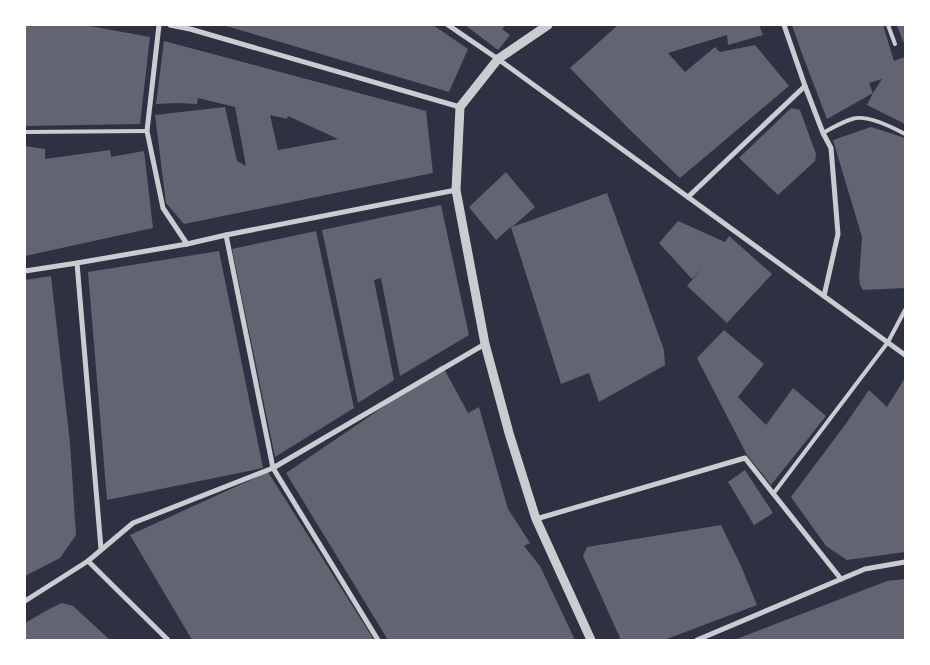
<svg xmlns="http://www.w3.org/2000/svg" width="930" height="665" font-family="'IBM Plex Sans',sans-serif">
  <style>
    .building { fill: #626471; fill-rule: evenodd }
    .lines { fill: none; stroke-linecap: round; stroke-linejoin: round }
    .service { stroke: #caccd0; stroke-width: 4 }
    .minor { stroke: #caccd0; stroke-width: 5 }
    .tertiary { stroke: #caccd0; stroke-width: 9 }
  </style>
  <rect width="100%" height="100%" fill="#2d3142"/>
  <g class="building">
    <polygon points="25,25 84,25 150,37 140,124 25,126"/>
    <polygon points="223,25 433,25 468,49 449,92"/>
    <polygon points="465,25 506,25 502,29 510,35 498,50"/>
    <polygon points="618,25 759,25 763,35 728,45 727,35 668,53 685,72 715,47 720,52 755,45 789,86 680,178 628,128 570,68"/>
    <path d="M792,25h91l11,36 11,-4v67l-38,-19 6,-12 -46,26 -26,-68zM882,79l-9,14 -4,-10z"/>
    <polygon points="897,25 905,25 905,45 902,39"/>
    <path d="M164,41l262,70 7,62 -249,51 -18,-21 -11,-88 70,-8 12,54 9,5 -11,-59 -37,-9 -1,6 -19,-1 -22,1zM270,115l17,4 1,-3 50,23 -60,11z"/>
    <polygon points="791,108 800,110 816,154 815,161 778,195 739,158"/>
    <polygon points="871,127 905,138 905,288 863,290 860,285 859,278 862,237 833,140"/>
    <polygon points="25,146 45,149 45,159 110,150 111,157 144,151 153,228 25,256"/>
    <polygon points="506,172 535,207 512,227 607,193 664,350 665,365 599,402 589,373 561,384 511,227 496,240 469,207"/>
    <polygon points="441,205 469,335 400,376 381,278 374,280 394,380 358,403 322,230"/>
    <polygon points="678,221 725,242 729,236 772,274 727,323 687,286 703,267 692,279 659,243"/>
    <polygon points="316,231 354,408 275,457 232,249"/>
    <polygon points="219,251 263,468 107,500 88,272"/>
    <polygon points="51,276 70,443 76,535 60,558 25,576 25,280"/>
    <polygon points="724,330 764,364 738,397 766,425 793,388 826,416 771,485 747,455 697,358"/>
    <polygon points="442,365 468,413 479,407 508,509 530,543 524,546 540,566 575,640 388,640 286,473 370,416"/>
    <polygon points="905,378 905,552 847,560 826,546 791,497 845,425 869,390 887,407"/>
    <polygon points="745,470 773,513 754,525 728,482"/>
    <polygon points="268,472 374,640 192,640 130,535"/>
    <polygon points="721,525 741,566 757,605 664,640 621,640 583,556 587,547"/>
    <polygon points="905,579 905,640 734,640 887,581"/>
    <polygon points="62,603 73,606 110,640 25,640 25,623 51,608"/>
  </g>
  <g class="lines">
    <g class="service">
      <polyline points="888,25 895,44"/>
      <polyline points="25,132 147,131"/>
      <path d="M823,133c9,-5 19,-11 29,-14 14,-5 40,8 53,15"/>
      <polyline points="773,494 888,342 905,310"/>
    </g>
    <g class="minor">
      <polyline points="159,25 147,131 163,208 187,244"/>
      <polyline points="170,25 190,29 460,107"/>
      <polyline points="448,25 498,59 905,355"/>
      <polyline points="784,25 805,86 823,133 831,148 838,234 824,296"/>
      <polyline points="688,197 805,86"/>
      <polyline points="226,235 273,468 378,640"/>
      <polyline points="77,263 101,549"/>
      <polyline points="25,271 77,263 187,244 226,235 456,190"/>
      <polyline points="536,519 745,458 841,579"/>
      <polyline points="88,561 168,640"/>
      <polyline points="25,601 88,561 133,523 273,468 485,344"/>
      <polyline points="697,640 865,569 905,562"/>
    </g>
    <polyline class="tertiary" points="548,25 498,59 460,107 456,190 485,344 509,433 536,519 591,640"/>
  </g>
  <rect width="930" height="665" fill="none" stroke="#ffffff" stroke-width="52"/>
</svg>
